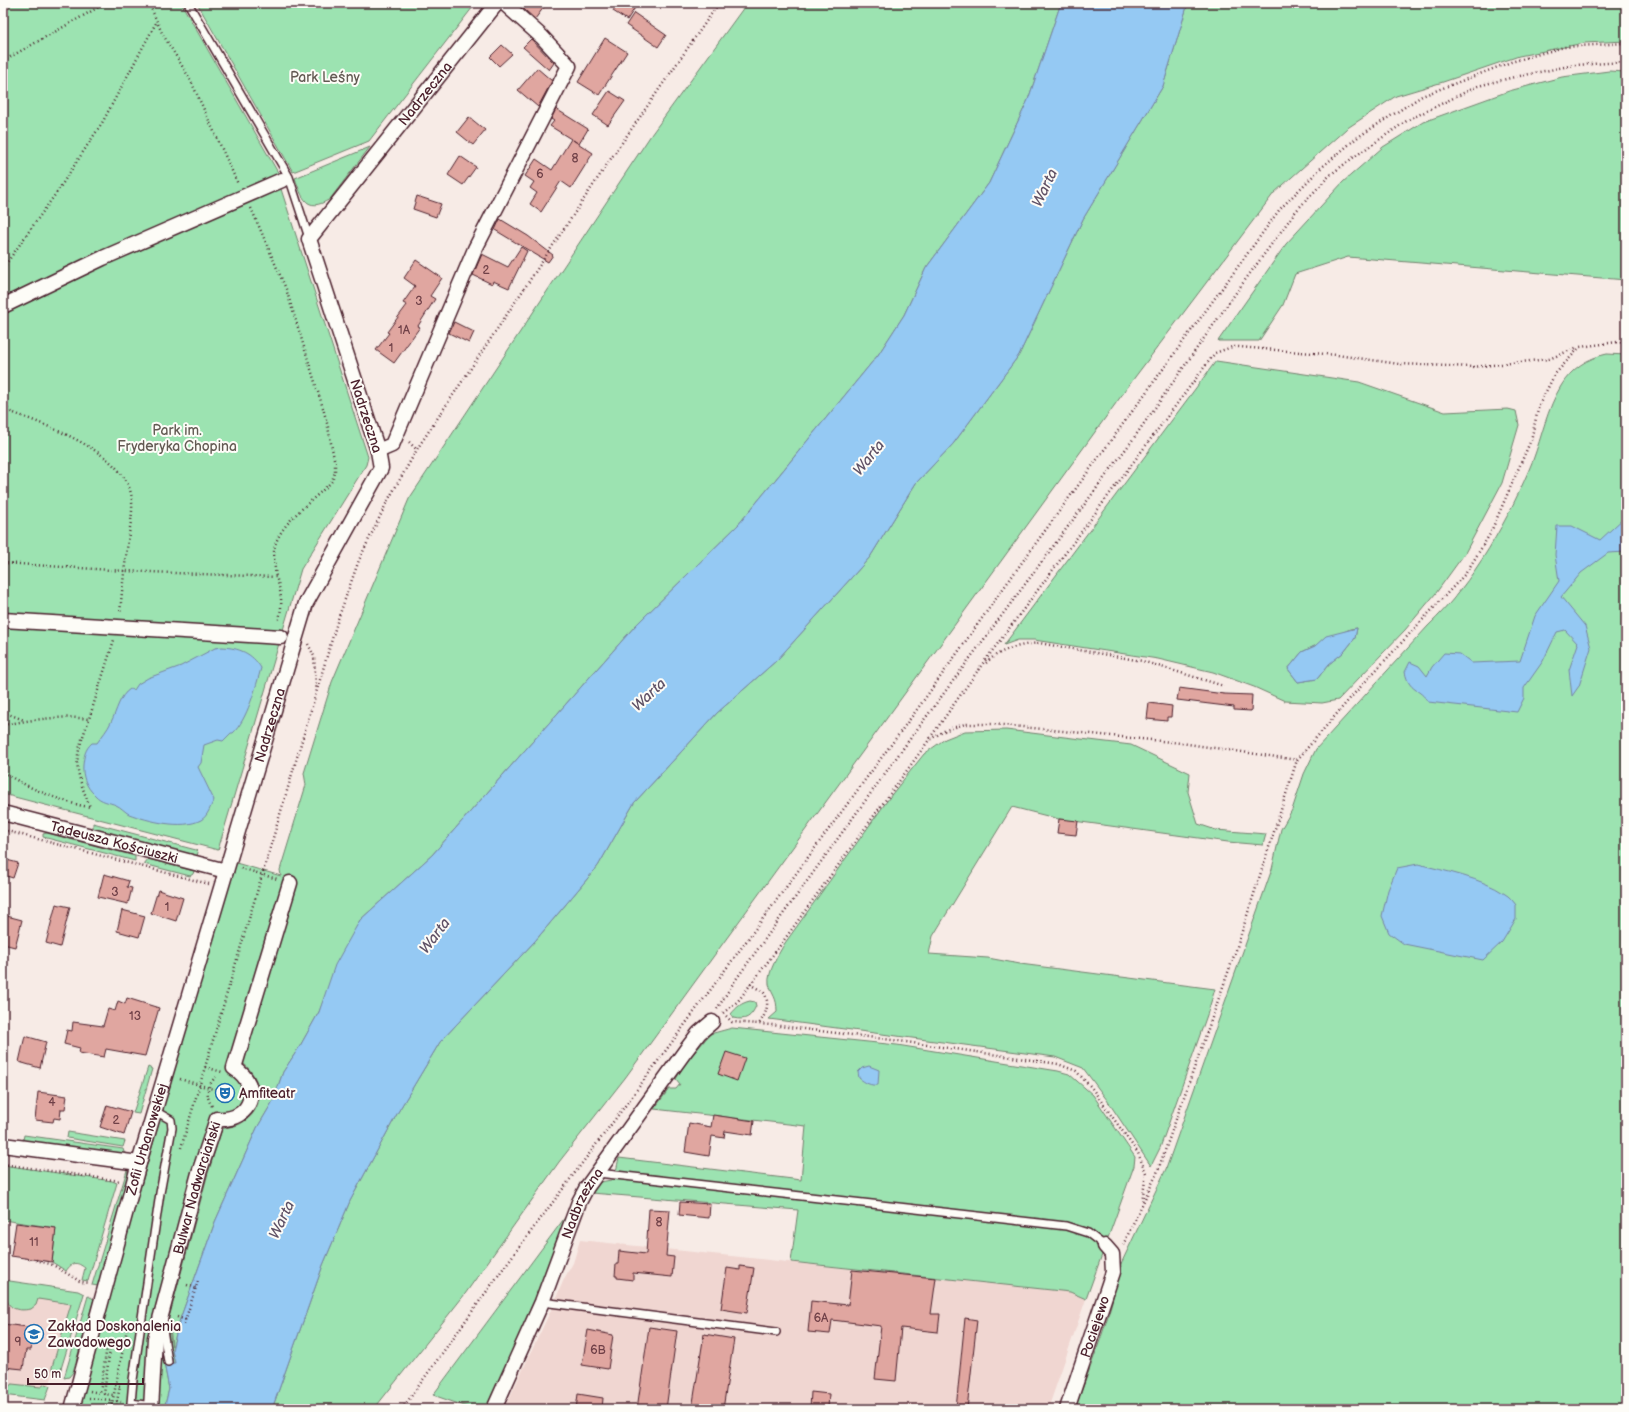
<svg xmlns="http://www.w3.org/2000/svg" width="1629" height="1412" font-family="'Balsamiq Sans',sans-serif">
  <style>
    .built { fill: #f0d6d1 }
    .green { fill: #9ce3b1; stroke: #73816e; fill-rule: evenodd }
    .water { fill: #95c9f3; stroke: #7785a3 }
    .building { fill: #e0a6a0; stroke: #4a1f2b }
    .lines { fill: none; stroke-linecap: round; stroke-linejoin: round }
    .lane-casing { stroke: #4a1f2b; stroke-width: 10 }
    .street-casing { stroke: #4a1f2b; stroke-width: 17 }
    .path { stroke: #4a1f2b; stroke-width: 2.5; stroke-dasharray: 1 3; stroke-linecap: butt }
    .lane { stroke: #fdfcf7; stroke-width: 7 }
    .street { stroke: #fdfcf7; stroke-width: 14 }
    .labels { text-anchor: middle; dominant-baseline: central; stroke-width: 4; stroke-linejoin: round; paint-order: stroke }
    .number-label { font-size: 12px; fill: #704148 }
    .park-label { font-size: 14px; fill: #635a53; stroke: #fdfcf7 }
    .street-label { font-size: 14px; fill: #4a1f2b; stroke: #fdfcf7 }
    .poi-label { font-size: 14px; fill: #4a1f2b; stroke: #fdfcf7; text-anchor: start }
    .water-label { font-size: 15px; font-style: italic; fill: #605267; stroke: #fdfcf7 }
  </style>
  <rect width="100%" height="100%" fill="#f7ebe6"/>
  <filter id="ink" filterUnits="userSpaceOnUse"><feTurbulence type="fractalNoise" baseFrequency=".025" numOctaves="2"/><feDisplacementMap in="SourceGraphic" scale="8" xChannelSelector="R" yChannelSelector="G"/><feConvolveMatrix kernelMatrix="1 2 1 2 8 2 1 2 1" color-interpolation-filters="sRGB"/></filter>
  <g filter="url(#ink)">
    <g class="built">
      <polygon points="580,1240 1070,1292 1086,1299 1048,1409 504,1409 551,1310 564,1279 573,1263"/>
      <polygon points="3,1288 76,1299 45,1400 3,1395"/>
    </g>
    <g class="green">
      <polygon points="3,3 181,3 280,176 280,186 368,457 366,465 301,569 218,850 3,794"/>
      <polygon points="197,3 476,3 369,141 293,172"/>
      <path d="M747,3h314l-33,97 -39,83 -63,85 -22,47 -26,40 -140,170 -102,100 -204,230 -72,65 -35,77 -6,15 -19,34 -17,26 -10,29 -16,27 -42,94 -36,100 -7,28 3,13 -2,1 -11,-12 7,37 -5,20h-87l88,-307 71,-239 45,13 -1,-6 26,-85 -2,-12 28,-91 77,-183 242,-364zM295,881l2,1 -54,181c21,18 23,47 -3,61 -6,3 -13,3 -18,5l-14,44 -39,145 3,28 -5,-28 37,-144 16,-49 36,-25c1,-16 -3,-27 -17,-36z"/>
      <polygon points="1188,3 1626,3 1626,41 1584,43 1519,56 1443,82 1396,96 1346,129 1274,193 1135,377 625,1078 559,1162 465,1294 374,1409 272,1409 323,1265 350,1201 398,1112 440,1042 535,941 598,866 634,803 717,713 777,660 870,557 916,483 953,444 1019,355 1083,219 1163,86"/>
      <polygon points="1609,71 1626,72 1626,280 1348,257 1295,274 1283,305 1259,341 1218,341 1286,244 1343,182 1383,147 1423,122 1509,91 1562,77"/>
      <path d="M370,147l-40,52c-24,15 -28,-2 -35,-21z"/>
      <path d="M1607,354l19,1v1054h-551c16,-46 37,-93 44,-141l47,-99 106,-300 9,-40 11,-19 12,-36 12,-25 112,-123c45,-42 82,-109 105,-166 9,-24 14,-51 28,-74 10,-17 26,-28 46,-32z"/>
      <path d="M1216,361l143,21 86,30 63,-3 8,2 3,14 -17,58 -37,70 -29,40 -31,37 -67,70 -16,3 -37,-2 -31,-14 -41,-15 -55,-13 -124,-19h-16l-14,5zM1357,628l-2,10 -11,14 -15,12 -12,15 -19,3 -10,-13 14,-17 48,-23z"/>
      <path d="M1006,730l125,15 59,28 -2,19 10,32 18,6 50,4 -3,11 -35,-3 -169,-23 -47,-12 -79,129 -4,18 59,4 32,6 195,25 -8,26 -47,133 -9,18 -44,-66 -24,-32 -28,-11 -286,-38 8,-7c0,-16 -5,-16 -8,-28 -2,-11 10,-31 16,-41l107,-149 32,-40 21,-15 20,-8z"/>
      <polygon points="93,823 196,850 198,852 197,857 95,831 93,829"/>
      <polygon points="47,833 135,856 135,861 43,837 43,834"/>
      <polygon points="148,859 194,871 193,874 190,876 144,864"/>
      <path d="M750,1001l5,1 1,4c-5,11 -10,15 -23,12l-2,-4c6,-7 10,-11 19,-13z"/>
      <path d="M732,1028l165,17 161,26 11,3 24,21 42,62 -1,9 -48,133 -16,-7 -279,-30 7,-52 -207,-17 9,-11 11,-2c7,-10 5,-11 8,-22l182,22 5,-54 -152,-17 15,-20h7l4,-5 -4,-5 8,-14 26,-31z"/>
      <polygon points="148,1067 152,1069 139,1114 133,1113"/>
      <polygon points="68,1132 125,1141 123,1147 67,1138"/>
      <polygon points="24,1135 123,1149 125,1155 23,1140"/>
      <path d="M3,1165l109,16 5,2 -29,98 -6,-1 3,-12c-8,-6 -12,-7 -19,3l-14,-9 4,-34 -53,-8z"/>
      <polygon points="127,1170 129,1175 98,1286 92,1285"/>
      <polygon points="566,1216 538,1297 488,1409 473,1409 433,1395"/>
      <path d="M3,1280l75,11 6,3 -24,78 -8,-3v-2l19,-63 -33,-5 -2,6 -5,4c-15,3 -26,-1 -25,-18l-3,-1z"/>
      <polygon points="88,1296 94,1299 73,1372 69,1377 64,1378"/>
      <polygon points="12,1384 41,1387 45,1384 50,1386 45,1400 3,1395 3,1392 7,1393 9,1386"/>
    </g>
    <g class="water">
      <polygon points="1061,3 1188,3 1163,86 1083,219 1019,355 953,444 916,483 870,557 777,660 717,713 634,803 598,866 535,941 440,1042 398,1112 350,1201 323,1265 272,1409 164,1409 169,1389 162,1352 170,1350 173,1363 175,1363 172,1350 179,1322 215,1222 257,1128 273,1101 283,1072 300,1046 319,1012 335,965 360,920 432,855 636,625 738,525 878,355 904,315 926,268 989,183 1028,100"/>
      <path d="M1626,516v36l-18,1 -27,20 -20,24 24,29 6,22 -12,38 -7,10 -3,-26 9,-26 -13,-14 -8,2 -14,29 -19,27v10l-7,14 -89,-10c-8,-14 -19,-10 -23,-30l5,-10 9,4 8,10 5,-9 12,-14 16,1 12,9 48,-2 15,-45 24,-35 -4,-26 2,-29h15l28,14z"/>
      <polygon points="1357,628 1355,638 1344,652 1329,664 1317,679 1298,682 1288,669 1302,652 1315,646 1326,636"/>
      <path d="M222,647c17,1 30,6 39,21 -5,19 -14,52 -28,65h-2l-8,8 -5,-1 -14,5 -3,18 -3,4 16,33c-4,7 -6,16 -13,20 -19,10 -53,1 -72,-6 -4,-2 -8,-7 -13,-9 -7,-3 -15,-3 -21,-10 -9,-8 -13,-19 -12,-30 1,-9 2,-16 9,-22h5c5,-7 11,-14 14,-21 6,-11 8,-26 19,-33l4,1 4,-6 10,-6 33,-12 34,-18z"/>
      <path d="M1418,864c26,7 64,14 87,30 4,2 8,7 11,11v14l-14,23 -19,18 -79,-16 -15,-11 -7,-17 6,-26 9,-22z"/>
      <path d="M869,1066l10,4 -1,15c-7,1 -13,-2 -19,-7l-1,-6 4,-4z"/>
    </g>
    <g class="building">
      <polygon points="517,3 547,3 535,19"/>
      <polygon points="618,3 638,3 627,20 613,11"/>
      <polygon points="634,13 666,35 658,47 626,25"/>
      <polygon points="605,38 627,52 599,95 578,82"/>
      <polygon points="531,39 554,63 549,70 523,47"/>
      <polygon points="502,45 512,54 499,66 490,57"/>
      <polygon points="537,68 552,81 538,107 518,90"/>
      <polygon points="609,91 625,101 608,125 593,115"/>
      <polygon points="556,109 588,129 579,144 573,140 593,153 571,188 561,181 541,212 530,204 537,193 530,188 534,182 525,176 536,159 552,170 571,139 550,126 554,121 551,119"/>
      <polygon points="469,117 485,130 473,145 457,132"/>
      <polygon points="460,156 476,167 463,185 448,175"/>
      <polygon points="417,196 441,204 436,217 413,209"/>
      <polygon points="500,219 528,236 553,255 548,262 495,230"/>
      <polygon points="521,247 527,251 509,288 493,281 492,284 473,275 482,254 508,267"/>
      <polygon points="416,260 442,278 430,296 435,299 418,326 420,327 394,363 376,350 389,333 387,332 407,305 403,303 415,286 404,278"/>
      <polygon points="454,322 474,332 469,343 449,333"/>
      <polygon points="1179,688 1224,694 1252,695 1251,711 1234,710 1234,707 1177,700"/>
      <polygon points="1149,703 1172,706 1171,717 1167,717 1167,721 1147,719"/>
      <polygon points="1059,819 1078,821 1076,835 1057,833"/>
      <polygon points="3,859 18,863 13,878 3,875"/>
      <polygon points="104,874 129,881 127,887 132,888 128,904 98,897"/>
      <polygon points="158,890 183,898 176,921 151,913"/>
      <polygon points="56,904 70,907 60,947 46,943"/>
      <polygon points="122,910 145,916 139,937 117,931"/>
      <polygon points="3,915 22,920 15,947 3,944"/>
      <polygon points="127,998 159,1008 145,1056 106,1049 104,1057 79,1053 80,1048 64,1044 67,1030 72,1031 73,1022 103,1026 108,1009 115,1011 118,1001 125,1004"/>
      <polygon points="25,1036 46,1042 40,1068 19,1062"/>
      <polygon points="726,1052 745,1058 737,1081 718,1074"/>
      <polygon points="38,1092 67,1096 65,1109 61,1109 60,1119 54,1118 53,1122 35,1120"/>
      <polygon points="107,1105 131,1112 124,1135 100,1127"/>
      <polygon points="713,1115 754,1121 752,1135 725,1131 724,1138 712,1136 709,1156 685,1152 689,1123 711,1127"/>
      <polygon points="680,1202 710,1204 709,1218 679,1215"/>
      <polygon points="649,1209 670,1210 666,1256 674,1257 672,1277 633,1273 633,1280 617,1278 617,1276 615,1276 616,1264 618,1264 619,1251 646,1254"/>
      <polygon points="16,1223 56,1228 52,1262 11,1256"/>
      <polygon points="740,1266 754,1268 747,1313 721,1309 727,1268 740,1270"/>
      <polygon points="852,1270 936,1278 931,1314 940,1314 938,1332 901,1328 896,1381 875,1379 881,1326 832,1320 830,1334 808,1332 811,1301 848,1305"/>
      <polygon points="965,1318 977,1320 967,1409 956,1409"/>
      <polygon points="3,1324 28,1327 27,1334 33,1335 31,1350 26,1350 23,1369 3,1367"/>
      <polygon points="649,1327 677,1331 666,1409 637,1409"/>
      <polygon points="588,1330 613,1335 608,1369 582,1365"/>
      <polygon points="704,1334 734,1339 723,1409 692,1409"/>
      <polygon points="811,1392 829,1394 828,1409 810,1409"/>
      <polygon points="578,1394 603,1398 602,1409 576,1409"/>
    </g>
    <g class="lines">
      <defs>
        <g id="lane">
          <polyline points="188,3 289,177 309,238"/>
          <polyline points="598,1173 1066,1226 1088,1233 1105,1246"/>
          <polyline points="542,1302 776,1332"/>
          <polyline points="162,1323 168,1362"/>
          <polyline points="152,1406 131,1403 133,1380 160,1193 172,1128 171,1120 155,1111"/>
        </g>
        <g id="street">
          <polyline points="3,306 103,258 282,180"/>
          <polyline points="378,451 392,445 475,249 569,66 542,37 504,3"/>
          <polyline points="3,620 281,637"/>
          <path id="s1" d="M3,813l223,58"/>
          <polyline points="3,1145 139,1163"/>
          <path id="s2" d="M72,1409l67,-246 167,-560 75,-135 -3,-17 -69,-212 188,-236"/>
          <path id="s3" d="M151,1409l4,-71 44,-165 18,-54c35,3 46,-33 17,-51l56,-185"/>
          <path id="s4" d="M494,1409l48,-107 37,-100 8,-15 99,-137 13,-17 13,-11"/>
          <path id="s5" d="M1067,1409l46,-137 -1,-18 -7,-8"/>
        </g>
      </defs>
      <use href="#lane" class="lane-casing"/>
      <use href="#street" class="street-casing"/>
      <g class="path">
        <polyline points="147,3 151,8 162,33 190,79 238,184"/>
        <polyline points="3,61 106,3"/>
        <path d="M251,208l35,81 37,119 5,19 7,37v8l-3,9c-18,20 -56,43 -58,71 0,9 1,17 2,25"/>
        <polyline points="3,268 57,192 102,123 157,21"/>
        <polyline points="3,397 9,412"/>
        <path d="M3,409c37,14 115,40 127,81 5,16 0,35 -2,51 -3,24 -6,48 -8,73"/>
        <polyline points="409,442 417,450"/>
        <path d="M3,563l122,8 151,6c6,16 7,30 2,45"/>
        <polyline points="308,644 314,656 316,688"/>
        <path d="M986,663c14,-14 34,-18 53,-20l103,18 82,25"/>
        <polyline points="978,670 1215,353 1232,347 1239,347 1337,355 1399,364 1473,367 1549,359 1578,347"/>
        <polyline points="3,712 24,720"/>
        <path d="M3,725c28,-5 57,-10 86,-6l25,-79"/>
        <polyline points="930,738 979,669"/>
        <path d="M3,772c21,14 62,32 87,35 -6,-16 -15,-34 -12,-52 2,-12 7,-24 11,-36"/>
        <polyline points="3,830 209,884"/>
        <polyline points="241,868 277,879"/>
        <path d="M750,984c4,3 11,6 14,9 7,11 1,22 -5,31"/>
        <polyline points="717,1009 734,982 915,732 1131,442 1240,287 1296,211 1330,175 1354,157 1408,120 1478,86 1510,78 1574,65 1626,62"/>
        <polyline points="723,1013 738,1001 776,951 929,740 946,730 965,724 993,724 1181,743 1297,760"/>
        <polyline points="726,1016 732,1022 772,1025 892,1040 1012,1057 1058,1064 1076,1071 1091,1087 1138,1153 1146,1173 1142,1202"/>
        <polyline points="205,1067 222,1072"/>
        <polyline points="180,1079 216,1090"/>
        <path d="M212,1106c-7,-10 -5,-21 4,-29"/>
        <polyline points="181,1148 338,619 359,560 372,533 387,502 419,446 610,160 719,3"/>
        <polyline points="3,1164 120,1181"/>
        <polyline points="1123,1245 1157,1173 1236,950 1297,760 1353,695 1466,573 1490,534 1531,440 1539,405 1555,374 1580,347 1617,342 1626,343"/>
        <polyline points="36,1260 53,1265 81,1282 90,1283"/>
        <polyline points="187,1285 196,1288"/>
        <polyline points="177,1317 186,1320"/>
        <polyline points="184,1324 198,1281"/>
        <polyline points="115,1385 120,1386 117,1401 121,1402"/>
        <polyline points="90,1391 100,1393 108,1340 111,1341 104,1394 113,1395"/>
        <polyline points="89,1398 112,1400"/>
        <polyline points="111,1409 129,1319"/>
        <polyline points="116,1409 117,1401"/>
        <polyline points="402,1409 505,1266 619,1114 921,704 1020,565 1280,209 1322,167 1358,137 1422,96 1511,62 1564,47 1626,43"/>
      </g>
      <use href="#lane" class="lane"/>
      <use href="#street" class="street"/>
    </g>
  </g>
  <defs>
    <symbol id="theatre-ring" viewBox="-11 -11 22 22"><circle r="9.5" fill="#fdfcf7" stroke="#1f6fb2" stroke-width="1.5"/><path d="M-5-5.5Q0-4 5-5.5V0Q5 5 0 6Q-5 5-5 0ZM-3.3-2.5H-1v1.5H-3.3ZM1-2.5H3.3v1.5H1ZM-2.8 1Q0 5.5 2.8 1Z" fill="#1f6fb2"/></symbol>
    <symbol id="university-ring" viewBox="-11 -11 22 22"><circle r="9.5" fill="#fdfcf7" stroke="#1f6fb2" stroke-width="1.5"/><path d="M0-5L7-2L0 1L-7-2ZM-4 1L0 2.5L4 1V4Q0 6-4 4Z" fill="#1f6fb2"/></symbol>
  </defs>
  <g fill-rule="evenodd">
    <use href="#theatre-ring" x="214" y="1082" width="22" height="22"/>
    <use href="#university-ring" x="23" y="1323" width="22" height="22"/>
  </g>
  <g class="labels">
    <g class="number-label">
      <text x="575" y="158">8</text>
      <text x="540" y="174">6</text>
      <text x="486" y="270">2</text>
      <text x="419" y="301">3</text>
      <text x="404" y="330">1A</text>
      <text x="391" y="348">1</text>
      <text x="115" y="892">3</text>
      <text x="167" y="907">1</text>
      <text x="135" y="1016">13</text>
      <text x="52" y="1102">4</text>
      <text x="116" y="1120">2</text>
      <text x="659" y="1222">8</text>
      <text x="34" y="1242">11</text>
      <text x="821" y="1318">6A</text>
      <text x="18" y="1342">9</text>
      <text x="598" y="1350">6B</text>
    </g>
    <g class="park-label">
      <text x="325" y="77">Park Leśny</text>
      <text x="177" y="430">Park im.<tspan x="177" dy="16">Fryderyka Chopina</tspan></text>
    </g>
    <g class="street-label">
      <text stroke="none"><textPath href="#s2" startOffset="1420">Nadrzeczna</textPath></text>
      <text transform="translate(366 416) rotate(72)">Nadrzeczna</text>
      <text stroke="none"><textPath href="#s2" startOffset="712">Nadrzeczna</textPath></text>
      <text stroke="none"><textPath href="#s1" startOffset="115">Tadeusza Kościuszki</textPath></text>
      <text stroke="none"><textPath href="#s2" startOffset="280">Zofii Urbanowskiej</textPath></text>
      <text stroke="none"><textPath href="#s3" startOffset="227">Bulwar Nadwarciański</textPath></text>
      <text stroke="none"><textPath href="#s4" startOffset="224">Nadbrzeżna</textPath></text>
      <text stroke="none"><textPath href="#s5" startOffset="87">Pociejewo</textPath></text>
    </g>
    <g class="poi-label">
      <text x="239" y="1093">Amfiteatr</text>
      <text x="48" y="1326">Zakład Doskonalenia<tspan x="48" dy="16">Zawodowego</tspan></text>
    </g>
    <g class="water-label">
      <text transform="translate(1045 188) rotate(-65)">Warta</text>
      <text transform="translate(869 458) rotate(-51)">Warta</text>
      <text transform="translate(649 695) rotate(-43)">Warta</text>
      <text transform="translate(435 936) rotate(-53)">Warta</text>
      <text transform="translate(282 1220) rotate(-65)">Warta</text>
    </g>
  </g>
  <rect width="1629" height="1412" fill="none" stroke="#fdfcf7" stroke-width="16"/>
  <rect x="8" y="8" width="1613" height="1396" fill="none" stroke="#4a1f2b" stroke-width="1.5" filter="url(#ink)"/>
  <path d="M28 1378v6h115v-6" fill="none" stroke="#4a1f2b" stroke-width="2"/>
  <text x="34" y="1378" font-size="12" fill="#4a1f2b" stroke="#fdfcf7" stroke-width="3" paint-order="stroke">50 m</text>
</svg>
